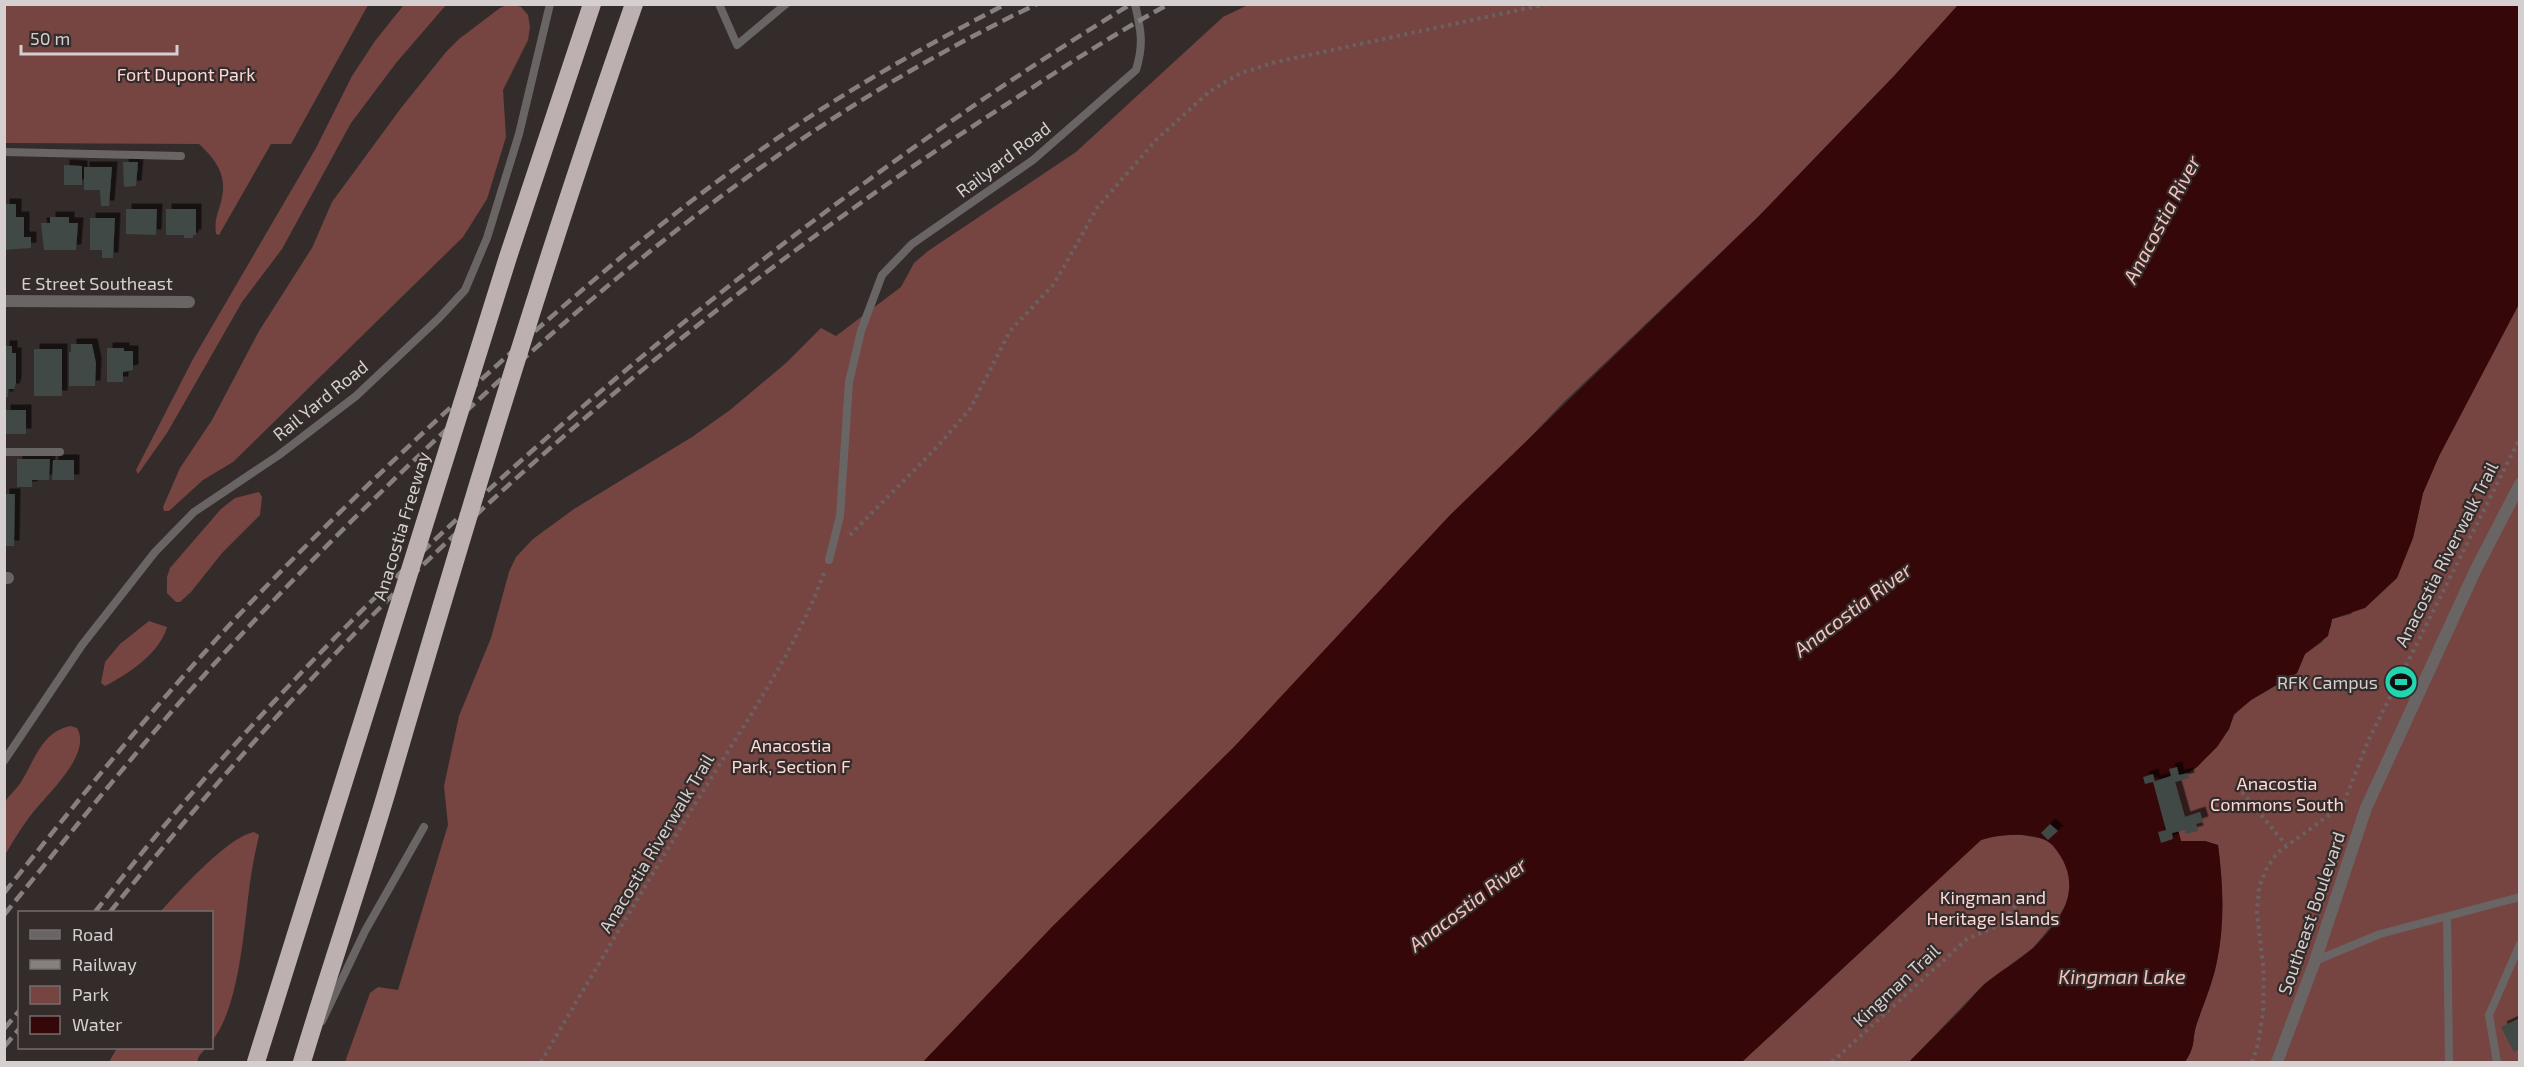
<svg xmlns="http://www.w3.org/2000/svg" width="2524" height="1067" font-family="'Exo 2',sans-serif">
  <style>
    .green { fill: #764542 }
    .water { fill: #360708 }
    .building { fill: #3f4845; filter: url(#shadow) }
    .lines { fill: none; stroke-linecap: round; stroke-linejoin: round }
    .path { stroke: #6a6262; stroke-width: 4; stroke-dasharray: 3 4.5; stroke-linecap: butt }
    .service { stroke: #6a6565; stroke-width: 8 }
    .minor { stroke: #6a6565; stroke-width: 12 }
    .rail { stroke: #87807f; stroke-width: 4.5; stroke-dasharray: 12 6; stroke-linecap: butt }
    .motorway-bridge { stroke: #bcb1b0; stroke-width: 18 }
    .labels { text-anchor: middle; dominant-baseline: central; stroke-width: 4.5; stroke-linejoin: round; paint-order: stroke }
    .park-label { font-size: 18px; fill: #fed9d6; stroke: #342c2b }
    .street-label { font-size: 18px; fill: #d5cfcf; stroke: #342c2b }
    .poi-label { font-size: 18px; fill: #d5cfcf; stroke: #342c2b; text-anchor: end }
    .water-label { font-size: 20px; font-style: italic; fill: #f7c1bd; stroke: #342c2b }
  </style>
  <defs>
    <filter id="shadow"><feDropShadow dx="5.5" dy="-5.5" stdDeviation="0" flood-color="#0009"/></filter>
  </defs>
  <rect width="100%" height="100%" fill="#342c2b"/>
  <g class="green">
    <path d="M5,4h363v1l-77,139h-20l-52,91 -3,-1c-2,-18 3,-20 6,-37 5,-23 -7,-38 -23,-53l-194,-1z"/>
    <polygon points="510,4 521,7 528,15 530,27 528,40 503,90 506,137 487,199 463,237 233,462 203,480 169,511 164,511 163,507 180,468 212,420 259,331 312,248 332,202 401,108 446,52 459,39 500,8"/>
    <polygon points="1250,4 1958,5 1894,76 1758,217 1564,402 1234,747 1052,927 923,1062 345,1062 370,993 378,987 398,990 448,825 444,786 459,716 491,638 509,572 516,557 533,539 574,509 692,437 730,410 786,363 821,328 836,336 901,287 914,263 928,251 1076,152 1223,17"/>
    <polygon points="403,6 446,5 396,63 351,123 282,249 242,302 167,433 138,474 136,470 193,359 316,148 352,76 375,41"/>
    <path d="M2519,304v758h-334c12,-18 6,-21 12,-39 7,-20 16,-41 20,-62 8,-38 6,-78 1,-116l-13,-4 -24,1 -14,-55 30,-20 32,-38 5,-14 17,-15 46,-27 8,-19 17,-12 9,-16 1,-7 19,-5 62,-76 10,-45 16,-37z"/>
    <polygon points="259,492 262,497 260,515 222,553 191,592 180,602 176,602 167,593 167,577 170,568 221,509 235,498"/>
    <path d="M149,621l18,6c-7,26 -39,47 -62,59l-4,-3 4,-21 15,-18z"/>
    <path d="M71,726l6,2c16,28 -34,69 -49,91 -9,12 -16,24 -23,36 -1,-10 -3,-43 -1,-51 3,-7 13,-15 17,-22 14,-22 21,-51 50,-56z"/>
    <path d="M254,832l5,3c-3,14 -6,27 -8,41 -7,45 -10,129 -39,165v-129h-52c20,-21 66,-74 94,-80z"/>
    <polygon points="1998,835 2022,835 2049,840 2060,854 2071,875 2069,899 2058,918 2033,948 1984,984 1909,1062 1646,1062 1769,1037 1981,840"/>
    <polygon points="117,1048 206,1048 199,1056 197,1062 109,1062"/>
  </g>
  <path class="water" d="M1958,5h561v299l-80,152 -16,37 -10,45 -16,40 -32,30 -33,11 -4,17 -23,18 -8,19 -46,27 -17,14 -5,15 -12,18 -20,20 -30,20 14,54h24l13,4c5,38 7,78 -1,116 -4,21 -13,42 -20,62 -6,18 0,21 -12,39h-276c17,-17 34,-34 51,-51 9,-9 16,-19 25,-27 15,-13 33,-22 48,-36 31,-29 52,-63 21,-101 -14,-17 -54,-13 -73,-7l-239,222h-819l129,-135 182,-180 216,-232 308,-298 136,-141z"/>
  <g class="building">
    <polygon points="123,162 138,162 136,186 124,187"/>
    <polygon points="64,165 82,166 82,185 64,185"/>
    <polygon points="84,167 112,167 109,206 101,206 100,190 84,190"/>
    <polygon points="4,204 16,204 16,217 24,217 24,237 31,237 31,248 4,250"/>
    <polygon points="126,209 157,209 156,235 126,234"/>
    <polygon points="166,209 196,209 196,235 193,235 193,238 184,238 184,235 166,235"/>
    <polygon points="50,217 69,217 69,223 78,223 76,250 44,250 41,223 50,223"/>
    <polygon points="90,218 115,218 113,258 102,258 102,250 90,250"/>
    <polygon points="71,344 92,344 96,363 95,386 69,386 69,352 71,352"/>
    <polygon points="4,346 12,346 12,353 16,353 16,383 14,389 8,389 8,397 4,397"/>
    <polygon points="107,348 124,348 124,351 133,351 133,370 123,372 123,382 107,382"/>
    <rect x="34" y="349" width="28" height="47"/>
    <rect x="5" y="410" width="21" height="24"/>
    <polygon points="17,459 50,459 49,480 32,480 32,487 17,487"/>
    <polygon points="53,460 74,460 74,480 52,480"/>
    <polygon points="4,494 15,494 14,546 4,546"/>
    <polygon points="2177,767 2179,775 2188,773 2189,778 2175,782 2185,817 2200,812 2203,822 2196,824 2198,831 2186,834 2185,830 2172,833 2173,839 2161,843 2158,832 2166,830 2153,782 2145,784 2143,777 2153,774 2155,781 2171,776 2169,769"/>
    <polygon points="2050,824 2058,831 2048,840 2041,833"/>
    <polygon points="2520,1018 2520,1049 2514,1052 2501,1027"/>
  </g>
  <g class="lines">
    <g class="path">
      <polyline points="850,535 937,447 970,409 1010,331 1054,284 1097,208 1156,140 1209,92 1225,82 1241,73 1276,62 1547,4"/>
      <polyline points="2242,792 2286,845"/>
      <path d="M541,1062c52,-89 105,-178 159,-266 44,-72 95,-144 124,-223"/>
      <polyline points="1832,1062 1967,939 2000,925 2018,903 2037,889"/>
      <polyline points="2252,1062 2258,1044 2263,1013 2264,974 2257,913 2259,887 2267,868 2277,853 2343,805 2368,741 2520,438"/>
    </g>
    <g class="service">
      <polyline points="719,4 737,45 786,4"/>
      <polyline points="4,152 181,156"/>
      <polyline points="4,452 60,452"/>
      <path d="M829,560l11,-44 9,-134 12,-51 21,-56 30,-31 121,-84 103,-90c8,-26 5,-40 -1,-66"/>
      <polyline points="4,761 82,645 155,552 194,512 279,455 356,396 439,318 465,290 487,238 519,134 550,4"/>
      <polyline points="2447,917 2449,1062"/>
      <polyline points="2315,961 2380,934 2520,897"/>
      <polyline points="322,1021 365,931 424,827"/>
      <polyline points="2497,1062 2489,1015 2520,944"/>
    </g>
    <g class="minor">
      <polyline points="4,301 189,302"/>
      <polyline points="4,578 8,578"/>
      <polyline points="2277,1062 2315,961 2366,808 2476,569 2520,484"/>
    </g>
    <g class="rail">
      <path d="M4,893c75,-94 150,-187 232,-275 82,-87 169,-170 258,-250 88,-80 180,-158 278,-226 75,-52 153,-96 234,-138"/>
      <path d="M95,912c163,-211 356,-398 561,-567 151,-124 308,-239 475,-341"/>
      <path d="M110,912c104,-129 216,-255 337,-370 127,-120 265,-233 408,-335 57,-41 116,-80 175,-118 46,-30 91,-59 139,-85"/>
      <path d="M4,915c56,-69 111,-138 169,-205 95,-108 197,-210 303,-308 171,-158 349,-297 561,-398"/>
      <polyline points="4,1029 20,1010"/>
      <polyline points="4,1047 20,1028"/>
    </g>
    <g class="motorway-bridge">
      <polyline points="256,1062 508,257 592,4"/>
      <path d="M302,1062c27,-90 58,-180 85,-271 77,-264 156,-527 247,-787"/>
    </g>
  </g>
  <defs>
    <symbol id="stadium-disc" viewBox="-11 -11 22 22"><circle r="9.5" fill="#21d5af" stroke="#342c2b"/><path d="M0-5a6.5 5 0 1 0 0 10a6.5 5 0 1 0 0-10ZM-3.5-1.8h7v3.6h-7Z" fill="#111"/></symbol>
  </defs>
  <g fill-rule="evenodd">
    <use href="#stadium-disc" x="2382" y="663" width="38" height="38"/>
  </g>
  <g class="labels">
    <g class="park-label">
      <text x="186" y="74">Fort Dupont Park</text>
      <text x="791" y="745">Anacostia<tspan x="791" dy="21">Park, Section F</tspan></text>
      <text x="2277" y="783">Anacostia<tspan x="2277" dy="21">Commons South</tspan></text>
      <text x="1993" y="897">Kingman and<tspan x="1993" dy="21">Heritage Islands</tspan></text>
    </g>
    <g class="street-label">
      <text transform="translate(1003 159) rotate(-37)">Railyard Road</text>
      <text x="97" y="283">E Street Southeast</text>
      <text transform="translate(320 400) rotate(-39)">Rail Yard Road</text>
      <text transform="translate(401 526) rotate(-73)">Anacostia Freeway</text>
      <text transform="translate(2446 554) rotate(-63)">Anacostia Riverwalk Trail</text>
      <text transform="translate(656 843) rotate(-59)">Anacostia Riverwalk Trail</text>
      <text transform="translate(2311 913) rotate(-71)">Southeast Boulevard</text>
      <text transform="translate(1896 985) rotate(-43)">Kingman Trail</text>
    </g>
    <g class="poi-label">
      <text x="2378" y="682">RFK Campus</text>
    </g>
    <g class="water-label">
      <text transform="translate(2161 219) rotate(-62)">Anacostia River</text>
      <text transform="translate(1852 609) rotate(-37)">Anacostia River</text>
      <text transform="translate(1467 904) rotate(-37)">Anacostia River</text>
      <text x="2122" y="976">Kingman Lake</text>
    </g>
  </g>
  <rect width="2524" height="1067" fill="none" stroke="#d5cfcf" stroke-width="12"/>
  <rect x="18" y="911" width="195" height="138" fill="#342c2b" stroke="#746d6d" stroke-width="1.5"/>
  <rect x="30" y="930" width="30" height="9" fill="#6a6565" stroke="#746d6d" stroke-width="1.5"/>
  <text x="72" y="941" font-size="18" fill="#d5cfcf">Road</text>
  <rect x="30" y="960" width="30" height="9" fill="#87807f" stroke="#746d6d" stroke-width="1.5"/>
  <text x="72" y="971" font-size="18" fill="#d5cfcf">Railway</text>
  <rect x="30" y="986" width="30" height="18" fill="#764542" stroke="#746d6d" stroke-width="1.5"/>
  <text x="72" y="1001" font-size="18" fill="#d5cfcf">Park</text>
  <rect x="30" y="1016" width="30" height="18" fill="#360708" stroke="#746d6d" stroke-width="1.5"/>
  <text x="72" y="1031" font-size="18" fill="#d5cfcf">Water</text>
  <path d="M21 45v9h156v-9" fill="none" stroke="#d5cfcf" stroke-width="3"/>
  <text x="30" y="45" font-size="18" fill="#d5cfcf" stroke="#342c2b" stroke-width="4.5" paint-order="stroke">50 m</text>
</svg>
